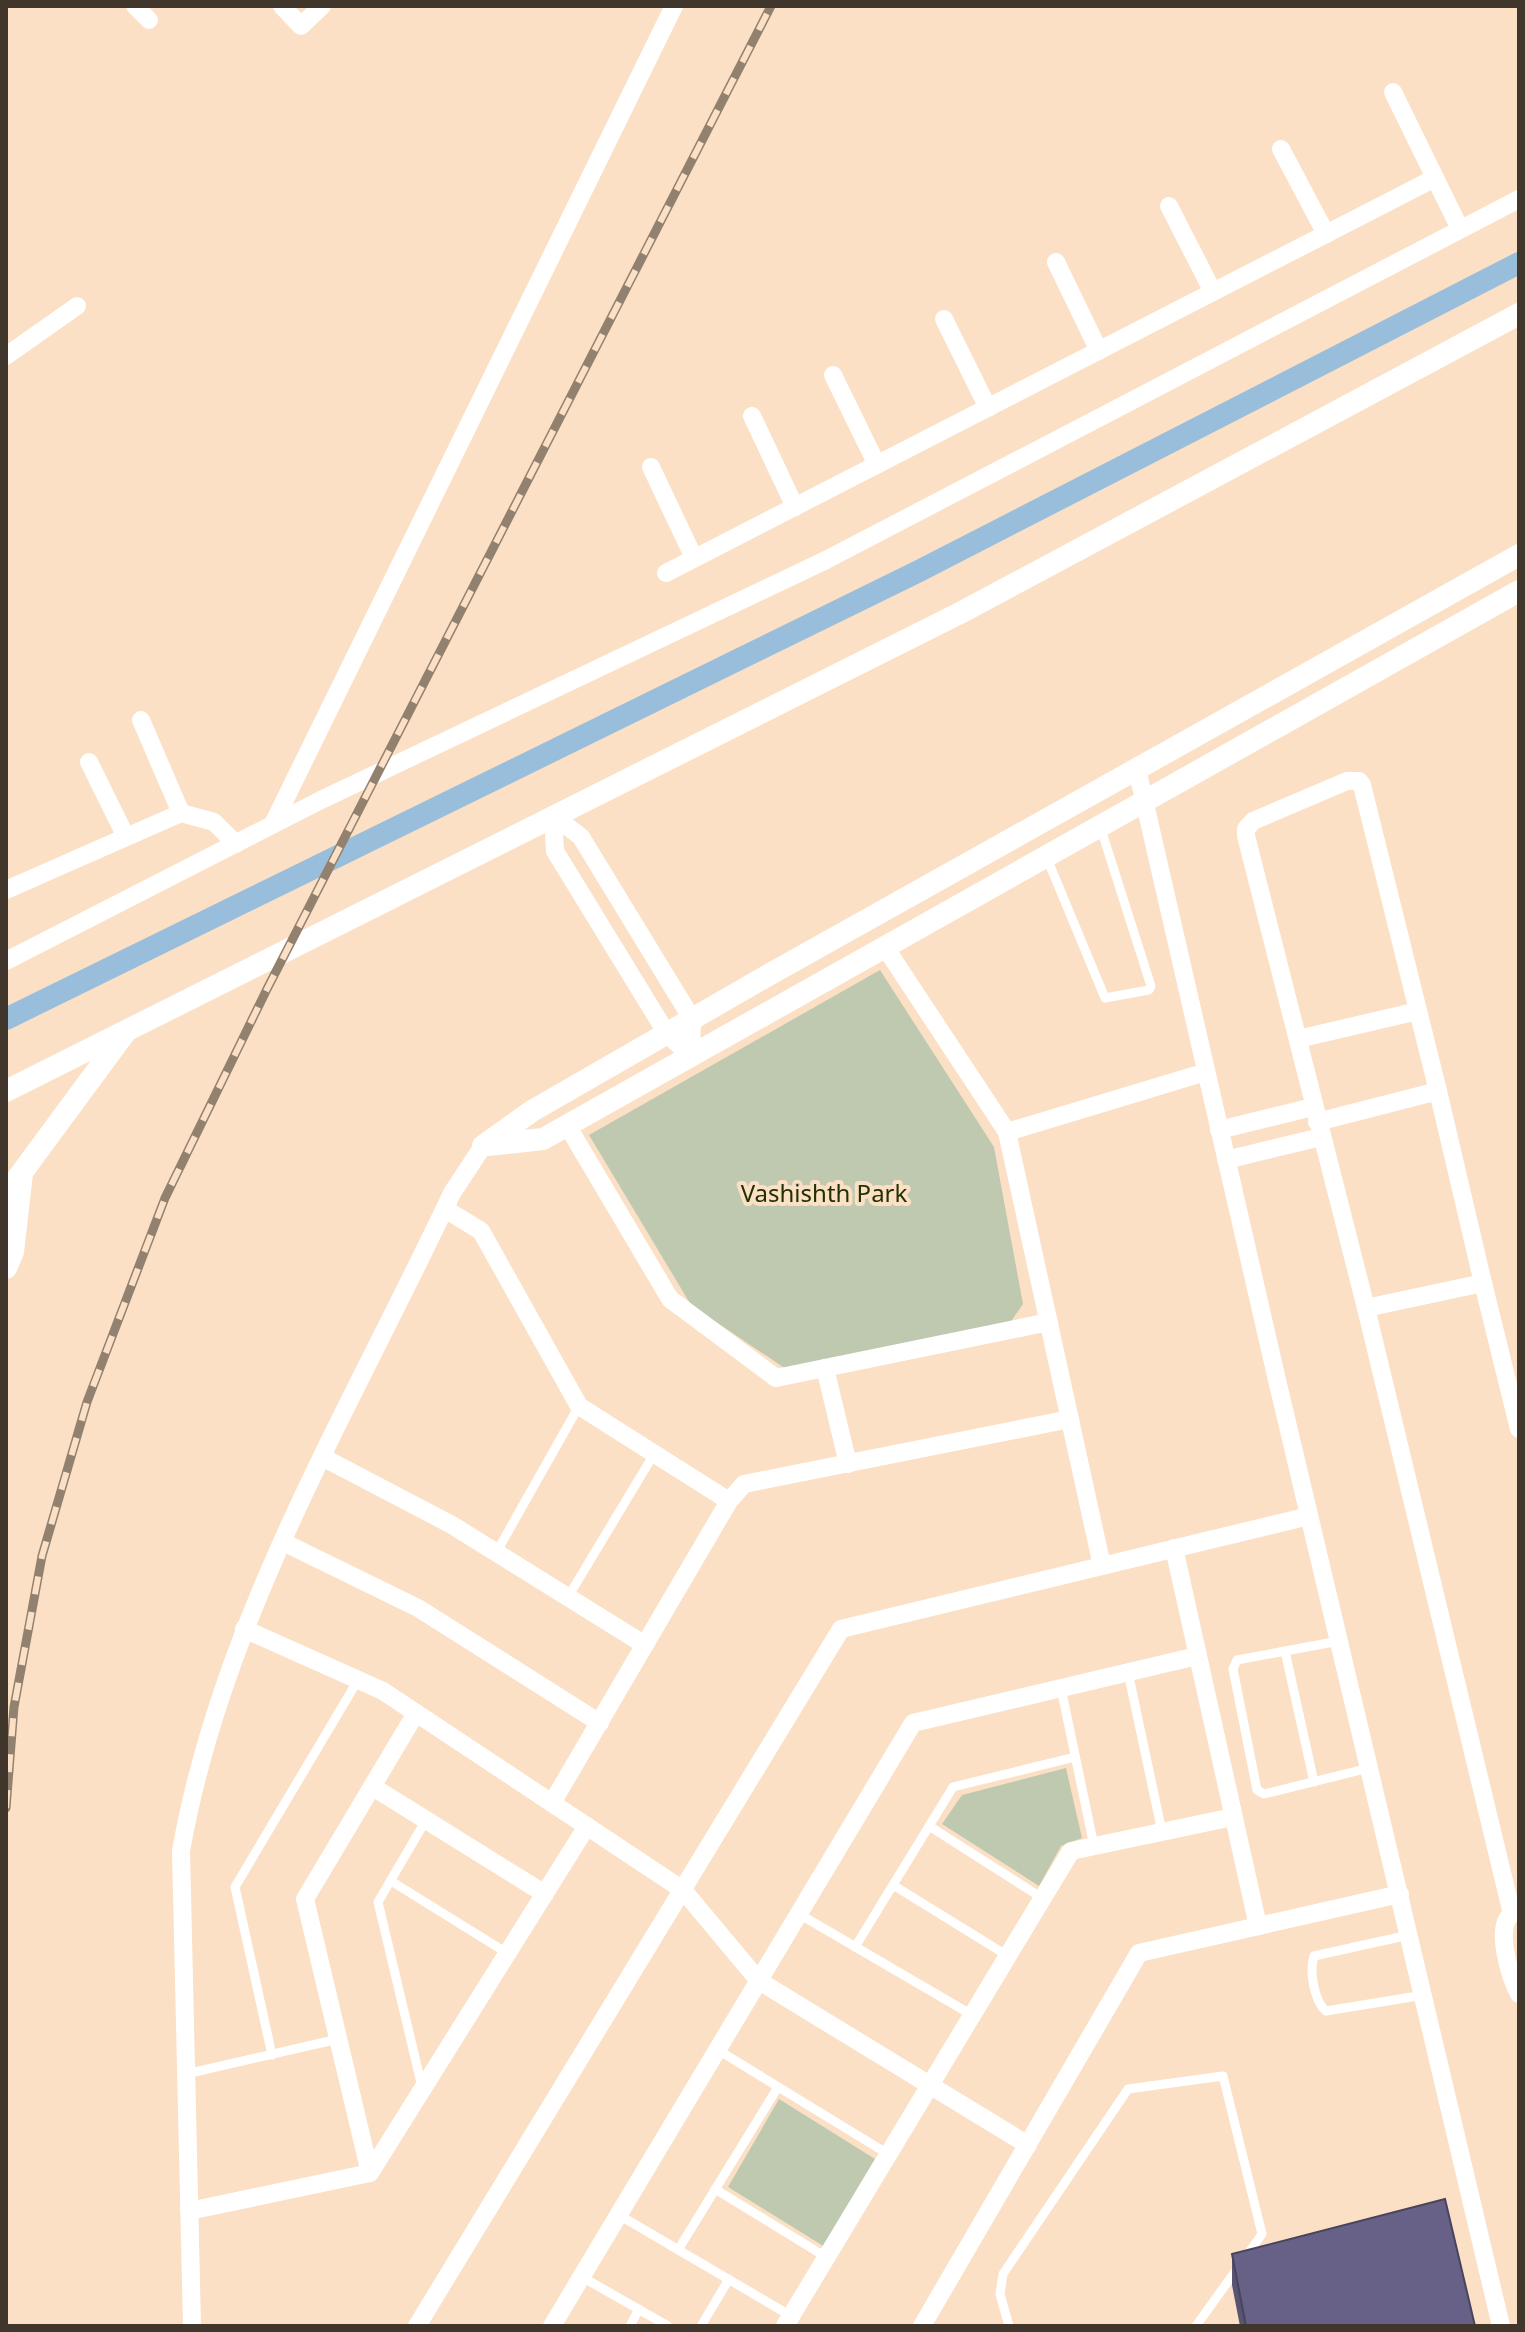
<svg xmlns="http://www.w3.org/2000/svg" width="1525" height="2332" font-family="'Noto Sans',sans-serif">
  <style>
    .green { fill: #bfc9b0 }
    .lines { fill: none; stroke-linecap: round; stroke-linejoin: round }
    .canal { stroke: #98bedc; stroke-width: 22 }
    .service { stroke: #fff; stroke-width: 9 }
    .minor { stroke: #fff; stroke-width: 18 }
    .tertiary { stroke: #fff; stroke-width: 22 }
    .rail-casing { stroke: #938170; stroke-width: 9 }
    .rail { stroke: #fbe0c5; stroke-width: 6; stroke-dasharray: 18; stroke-linecap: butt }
    .wall { fill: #595374 }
    .building { fill: #686187; stroke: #49445e; stroke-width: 2 }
    .labels { text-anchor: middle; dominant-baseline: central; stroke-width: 8; stroke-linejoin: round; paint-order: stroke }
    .park-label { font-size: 24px; fill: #233102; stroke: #fbe0c5 }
  </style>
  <rect width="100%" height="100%" fill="#fbe0c5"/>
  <g class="green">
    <polygon points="880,970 994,1147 1023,1304 1010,1323 786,1369 691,1305 589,1135"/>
    <polygon points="1066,1768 1082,1838 1061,1846 1039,1886 942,1824 962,1795"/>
    <polygon points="779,2099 875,2159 825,2247 728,2187"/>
  </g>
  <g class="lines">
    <polyline class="canal" points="6,1019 917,572 1519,263"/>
    <g class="service">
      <polyline points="1046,856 1105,998 1149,990 1151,986 1100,826"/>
      <polyline points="496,1553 579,1406"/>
      <polyline points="568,1597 654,1454"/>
      <polyline points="1339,1641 1237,1660 1233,1669 1257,1790 1264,1794 1369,1768"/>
      <polyline points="1285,1651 1314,1782"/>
      <polyline points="1128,1672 1162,1832"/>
      <polyline points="1061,1688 1094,1846"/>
      <polyline points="929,1826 1042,1898"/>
      <polyline points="391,1881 507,1953"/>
      <polyline points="893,1885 1008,1956"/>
      <polyline points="799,1914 972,2015"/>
      <path d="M1409,1935l-95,21c-5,15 0,45 12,55l98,-16"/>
      <polyline points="855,1947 953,1787 1075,1757"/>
      <polyline points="718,2050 888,2154"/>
      <polyline points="272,2055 235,1887 358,1680"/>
      <polyline points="186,2074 338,2039"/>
      <polyline points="422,2087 378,1902 426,1820"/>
      <polyline points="715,2189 826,2257"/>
      <polyline points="619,2215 791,2316"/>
      <polyline points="678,2250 778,2087"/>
      <polyline points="582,2277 668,2326"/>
      <polyline points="630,2326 639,2309"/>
      <polyline points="701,2326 729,2279"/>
      <polyline points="1009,2326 1000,2294 1003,2274 1128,2089 1223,2076 1262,2234 1196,2326"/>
    </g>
    <g class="minor">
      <polyline points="135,6 149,20"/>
      <polyline points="282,6 301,26 322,6"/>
      <polyline points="1393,92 1460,229"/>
      <polyline points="1281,149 1326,234"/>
      <polyline points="1169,206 1213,292"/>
      <polyline points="1056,262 1099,351"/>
      <polyline points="944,319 988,408"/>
      <polyline points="6,356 77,306"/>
      <polyline points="833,375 877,465"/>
      <polyline points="752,416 795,507"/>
      <polyline points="651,467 694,558"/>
      <polyline points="666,573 1435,178"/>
      <polyline points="141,720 181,813"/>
      <polyline points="89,762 126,837"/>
      <polyline points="1137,769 1277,1380 1501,2326"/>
      <polyline points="553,815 581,837 692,1019 691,1056"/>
      <polyline points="553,815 555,851 667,1034 691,1056"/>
      <polyline points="273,824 674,6"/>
      <polyline points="6,890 181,813 214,822 236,844"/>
      <polyline points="885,947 1007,1132 1102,1566"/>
      <polyline points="6,961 321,800 826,560 1519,199"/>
      <polyline points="1298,1039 1418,1011"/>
      <path d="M1438,1091l-76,-306 -3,-4h-12l-94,40 -7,8v7l120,472 146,606c-18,12 -2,63 7,80"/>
      <polyline points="1317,1122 1438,1091 1483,1283"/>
      <polyline points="567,1125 670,1299 776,1378 1049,1322"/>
      <polyline points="1219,1130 1313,1107"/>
      <polyline points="1007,1132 1206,1072"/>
      <polyline points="1226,1160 1321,1137"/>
      <polyline points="445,1209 481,1231 579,1406 729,1501"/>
      <polyline points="1366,1308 1483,1283 1519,1429"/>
      <polyline points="825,1368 848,1464"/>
      <polyline points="324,1458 452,1525 645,1645"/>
      <polyline points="283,1542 418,1608 600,1723"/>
      <polyline points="1174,1548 1258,1926"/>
      <polyline points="244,1629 383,1691 683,1890 759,1981 1028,2145"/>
      <polyline points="373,1787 545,1894"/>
      <polyline points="552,1803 729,1501 744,1484 1070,1419"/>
      <polyline points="370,2173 305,1899 416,1713"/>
      <polyline points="189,2211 370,2173 587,1826"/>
      <path d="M192,2326l-11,-475c41,-233 171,-445 271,-658l31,-47"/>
      <polyline points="417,2326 841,1629 1309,1516"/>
      <polyline points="552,2326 913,1723 1197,1656"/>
      <polyline points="785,2326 1071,1851 1233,1817"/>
      <polyline points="922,2326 1139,1953 1400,1894"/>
    </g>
    <g class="tertiary">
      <polyline points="6,1091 962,612 1519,314"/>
      <polyline points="488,1145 543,1139 1519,591"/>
      <polyline points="483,1146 532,1111 765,977 1519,555"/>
      <polyline points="6,1194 124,1034"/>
      <polyline points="6,1268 13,1252 22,1173"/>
    </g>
    <defs>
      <polyline id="rail" points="6,1808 14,1707 42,1556 87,1402 165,1198 267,989 771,6"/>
    </defs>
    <use href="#rail" class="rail-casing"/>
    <use href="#rail" class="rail"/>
  </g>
  <polygon class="wall" points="1232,2254 1475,2326 1240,2326 1232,2285"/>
  <polygon class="building" points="1445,2199 1475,2326 1246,2326 1232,2254"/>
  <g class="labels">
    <g class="park-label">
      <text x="824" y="1192">Vashishth Park</text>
    </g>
  </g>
  <rect width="1525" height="2332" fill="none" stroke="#41362c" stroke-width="16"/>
</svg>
